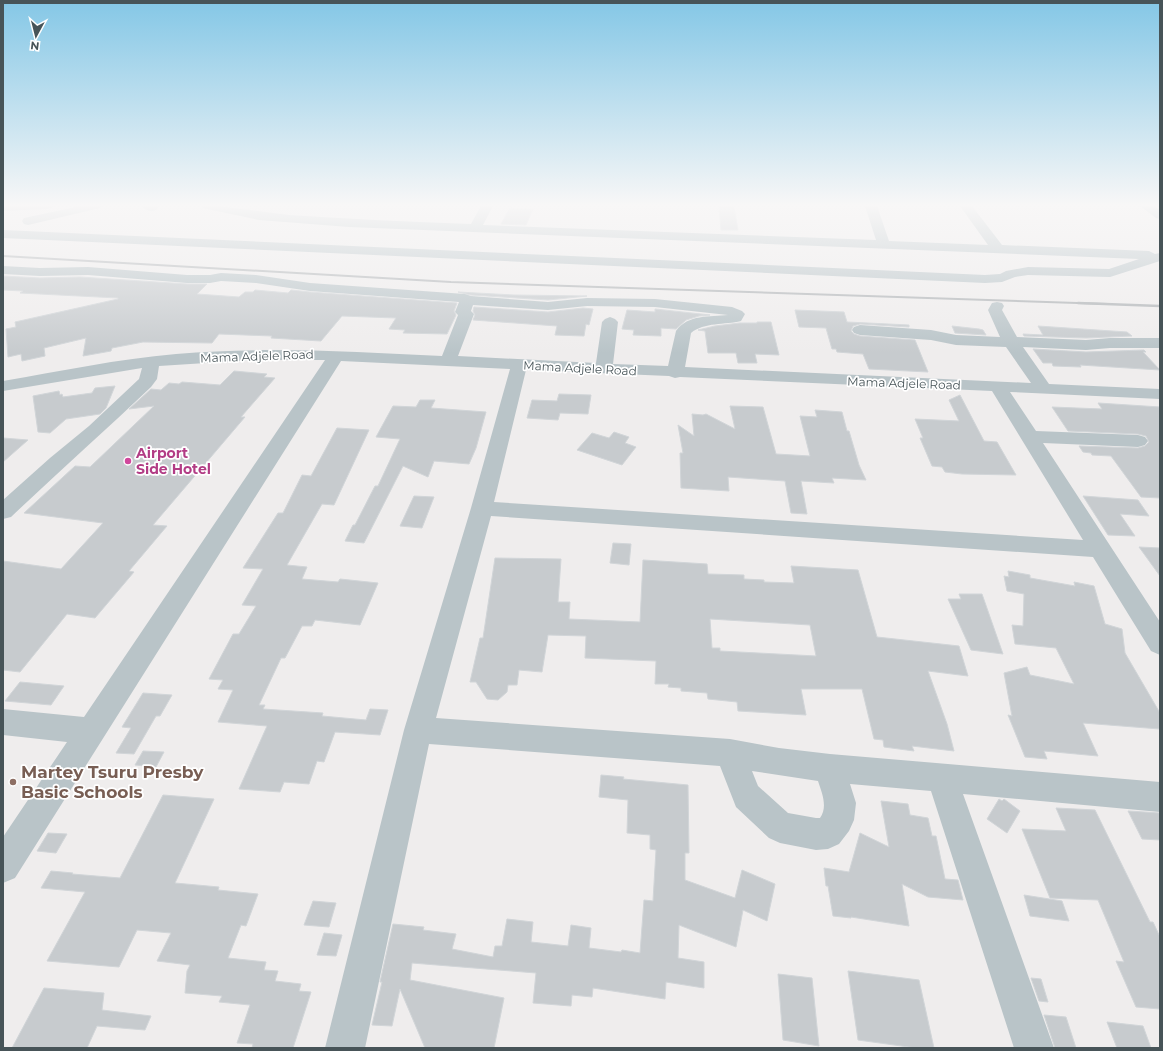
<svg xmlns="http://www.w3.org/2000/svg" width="1163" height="1051" font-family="Montserrat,sans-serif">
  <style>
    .building { fill: #c7cbce; stroke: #d1d5d8; fill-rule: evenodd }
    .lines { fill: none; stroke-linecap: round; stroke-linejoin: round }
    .minor { fill: #b9c4c8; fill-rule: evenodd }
    .major { fill: #afc2c9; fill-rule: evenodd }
    .rail-far1 { stroke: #b0b4b7; stroke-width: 2 }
    .rail { stroke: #b0b4b7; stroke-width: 2.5 }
    .hotel-dot { fill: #d1479c; stroke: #fff; stroke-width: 1.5 }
    .education-dot { fill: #8d6e63; stroke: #fff; stroke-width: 1.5 }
    .labels { text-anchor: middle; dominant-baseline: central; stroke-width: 3.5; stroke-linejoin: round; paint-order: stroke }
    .far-street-label { font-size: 12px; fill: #475458; stroke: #fff }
    .hotel-label { font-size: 14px; font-weight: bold; fill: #b23c85; stroke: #fff; text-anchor: start }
    .near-education-label { font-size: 17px; font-weight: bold; fill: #785e54; stroke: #fff; text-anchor: start }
  </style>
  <rect width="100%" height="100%" fill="#efeded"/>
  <g class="building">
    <polygon points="719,207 734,207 738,230 721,230"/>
    <polygon points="510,208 533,209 526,225 501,224"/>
    <polygon points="3,276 40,278 80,277 187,284 207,284 197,294 239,297 245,292 253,292 255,290 288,293 291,290 310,292 457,303 454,311 456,315 447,334 403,333 405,330 389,329 396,318 342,316 321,341 271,338 272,336 219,334 212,343 143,342 112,348 111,351 83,356 86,338 44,348 45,356 22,361 21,354 8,357 6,329 16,327 15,322 118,299 118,298 20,293 23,291 3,290"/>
    <polygon points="458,292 514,295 587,296 548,300 471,295"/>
    <polygon points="474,307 548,312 583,308 593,309 589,325 586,324 584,336 555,335 557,326 473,320 475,315 473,311"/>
    <polygon points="655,309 710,315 699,316 686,320 676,329 661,328 661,336 633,335 634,330 622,329 627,310 655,312"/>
    <polygon points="795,310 844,312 847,322 909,325 909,327 860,324 853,326 851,331 854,334 860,336 915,340 928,372 869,369 863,354 837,352 836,349 832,349 826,328 799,327"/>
    <polygon points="757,322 771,322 779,355 755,354 757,363 738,363 736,353 708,353 705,331 698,330 715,326 740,323 757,323"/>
    <polygon points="952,326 979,329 983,330 986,335 955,333"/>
    <polygon points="1038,326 1127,332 1132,336 1086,338 1024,336 1023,334 1043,335"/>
    <polygon points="1033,349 1086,352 1144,350 1146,352 1143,352 1160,370 1080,365 1081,367 1053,366 1052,363 1043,363"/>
    <polygon points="234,371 267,374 264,377 275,378 241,417 245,417 153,525 167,526 129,571 134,572 95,618 67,614 20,672 3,670 3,561 61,569 103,523 24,513 75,466 90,467 154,406 129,409 151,389 161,390 169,383 179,384 182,382 220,385"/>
    <polygon points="115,386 106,408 100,414 66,419 50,433 38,432 33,396 59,391 60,395 62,394 63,397 92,393 95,388"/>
    <polygon points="559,394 591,395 588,414 560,413 558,420 527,418 532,400 557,401"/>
    <polygon points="960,395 984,441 997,442 1016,475 962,474 945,472 942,467 932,466 920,438 923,438 915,419 959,421 949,400"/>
    <polygon points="420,400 435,400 431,408 486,412 476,448 469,464 434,461 428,477 403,466 364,543 345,541 353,525 355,525 375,486 378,486 400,439 376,437 393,406 416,407"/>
    <polygon points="1098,403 1160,407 1160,498 1141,497 1111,456 1092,455 1091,453 1083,452 1079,446 1138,448 1145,446 1149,442 1146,436 1138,434 1068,431 1052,407 1102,409"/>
    <polygon points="730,406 763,407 776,454 810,456 800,416 817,417 815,410 842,412 847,431 849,431 859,465 866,480 832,478 834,483 801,481 807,514 791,513 785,481 728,477 729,491 681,488 680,453 683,453 678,425 694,436 692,414 703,415 706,414 735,429"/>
    <polygon points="337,428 369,430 334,505 322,504 287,565 307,567 302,579 338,582 340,579 378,583 360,625 315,620 312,626 302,626 285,658 281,658 259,705 265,705 263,709 323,713 322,716 366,720 370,709 388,710 380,735 335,732 324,762 317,761 309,784 284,782 280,792 239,789 267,726 218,722 233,690 218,689 223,680 209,679 233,634 239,634 256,606 242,605 263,569 243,568 278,513 283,513 302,475 311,476"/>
    <polygon points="614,432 629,437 625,443 636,447 622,465 577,450 592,433 609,438"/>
    <polygon points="3,438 28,440 3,462"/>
    <polygon points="414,496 434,497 422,528 400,526"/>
    <polygon points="1083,496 1138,500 1149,516 1120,514 1135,536 1108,535"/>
    <polygon points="613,543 631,544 629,565 610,563"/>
    <polygon points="1139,547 1160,548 1160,576"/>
    <path d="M495,558l66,1 -3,43h12l-1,17 71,3 3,-62 64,4 1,10 36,1v4l20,1v2l30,1 -3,-17 67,4 19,67 82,9 9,30 -40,-5 19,53 7,27 -42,-5 2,5 -30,-4 -1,-7 -9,-1 -12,-50h-61l5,26 -68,-4 -1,-9 -29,-3 -1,-6 -26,-2v-3l-13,-1 1,-3h-14l1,-23 -71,-3 1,-22 -38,-1 -6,37 -23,-2 -2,15h-9l-1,7 -9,8 -11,-1 -11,-17h-6l10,-44h3zM710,619l100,6 6,31 -96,-5v-3h-8z"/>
    <polygon points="1008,571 1030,575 1030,578 1075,586 1074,582 1094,586 1105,624 1122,629 1125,653 1160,713 1160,729 1083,723 1098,756 1044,751 1047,759 1025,757 1008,715 1012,716 1004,673 1027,667 1030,675 1074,684 1056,648 1015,644 1012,625 1023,626 1024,594 1007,591 1004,576 1009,577"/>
    <polygon points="959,594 982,594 1003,654 971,650 948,599 961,599"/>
    <polygon points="20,682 64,686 51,705 5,701"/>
    <polygon points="143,693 172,695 160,716 156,716 134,754 116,753 131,728 122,727"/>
    <polygon points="143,751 164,752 156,767 135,765"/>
    <polygon points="601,775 624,777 623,779 688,785 689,853 685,853 685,880 735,898 742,870 775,884 767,921 743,910 736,947 679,925 678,958 704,962 704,988 666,982 665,999 593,988 592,997 572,995 571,1006 533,1003 536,973 412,963 410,980 504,998 494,1048 425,1048 400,989 392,1026 372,1025 382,982 380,982 393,924 424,927 423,930 456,934 452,949 493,957 495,946 502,946 507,919 533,922 531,942 568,946 571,925 591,928 589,948 621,952 622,950 640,953 644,900 653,901 656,850 650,849 650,835 627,833 628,800 599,797"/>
    <polygon points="163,795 214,799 175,883 219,887 218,890 258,894 246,926 241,925 228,958 266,962 264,970 278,971 275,981 301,984 299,991 311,992 293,1048 252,1048 253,1044 237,1043 250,1005 219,1002 222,996 185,993 187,971 190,965 157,961 171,933 137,930 119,967 47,961 85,892 41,888 51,871 73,873 72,874 120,878"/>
    <polygon points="999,799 1002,801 1004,799 1020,811 1007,833 987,819"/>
    <polygon points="881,801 908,804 910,815 928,818 932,836 936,836 945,879 958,880 963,900 928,897 902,884 909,926 851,917 851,918 833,916 828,886 826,886 824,868 849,872 860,833 889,847"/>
    <polygon points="1056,808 1095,810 1150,922 1153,922 1160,937 1160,1009 1136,1007 1116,961 1124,962 1098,900 1050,898 1022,829 1066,831"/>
    <polygon points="1128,811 1160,813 1160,840 1142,839"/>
    <polygon points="48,833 67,834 56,853 37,851"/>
    <polygon points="1024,895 1062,901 1069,921 1030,916"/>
    <polygon points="313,901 336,903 329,927 304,925"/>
    <polygon points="324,933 342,935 336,956 317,955"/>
    <polygon points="848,971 919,980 934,1048 916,1048 858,1040"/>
    <polygon points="778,974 812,978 819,1046 783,1040"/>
    <polygon points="1031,978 1041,979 1048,1002 1039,1001"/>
    <polygon points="44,988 104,993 102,1010 151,1016 145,1030 97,1026 87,1048 12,1048"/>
    <polygon points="1044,1015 1066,1017 1076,1048 1055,1048"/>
    <polygon points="1107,1022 1143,1026 1151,1048 1117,1048"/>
  </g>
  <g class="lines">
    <g class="minor">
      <polygon points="3,206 53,206 51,208 47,209 3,211"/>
      <polygon points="80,206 102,206 100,208 28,225 24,224 22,221 24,218"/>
      <path d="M142,206h14l2,2 -2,2c-5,2 -10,1 -14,-4z"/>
      <path d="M201,206c30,0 58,6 88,9 60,4 121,7 182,9l10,-18h12l-10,19 393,15 -11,-34h12l12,35 99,4 -28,-39h12l30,39 147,6 6,3 5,-1v8l-50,16 -82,-2 -13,2 -13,5 -17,1 -982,-45v-8l982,45 15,-1 6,-3 22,-4 81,2 30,-10 -790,-32 -90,-7 -52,-11 -4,-1z"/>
      <path d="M3,266l37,2 48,-1 99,8h23l11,-2 35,2 54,8 155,11 6,2 77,6 39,-4 68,1 77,8 10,4 3,3 -4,7c-16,4 -37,1 -50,12l-6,34 346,16 -25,-36 -50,-2 -25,-5 -71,-5 -6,-2 -2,-3 2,-3 6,-2 71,5 25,5 44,2 -12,-27 4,-7 5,-1 5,1 2,3 -2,4 15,27 69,3 24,-2h50v10h-50l-24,2 -63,-3 26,37 111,5v10l-150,-7 26,39 102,4 7,2 3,4 -3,4 -7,2 -95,-4 117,179v33l-9,-4 -58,-94 -602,-41 -55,202 294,21 49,9 51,6 330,28v30l-197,-18 91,254h-40l-83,-257 -81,-7 6,19 -2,17 -5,11 -10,13 -11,5 -12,1 -36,-7 -11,-5 -33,-31 -16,-41 -291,-22 -64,304h-40l79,-318 67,-222 39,-139 -169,-8 -326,517 -12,5v-46l64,-95 -64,-7v-26l81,8 241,-357h-72l-94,6 -2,13 -6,8c-46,44 -94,86 -140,130l-8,2v-19l47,-42 39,-32 50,-47 3,-11 -139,23v-10c58,-10 115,-22 173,-27 89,-8 177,-2 266,2l16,-41 -3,-3 4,-10 -149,-11 -54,-8 -35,-2 -11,2h-23l-99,-8 -48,1 -37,-2zM473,305l75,5 39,-4 68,1 73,8c-18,2 -40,-1 -52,16l-8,35 -55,-2 5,-42 -3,-3 -5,-2 -5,2 -3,3 -6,41 -138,-7 16,-42 -3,-3zM526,370l143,6 6,2 5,-1 312,14 91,149 -589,-38zM752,771l66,10c4,12 10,26 2,37h-4l-28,-5 -30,-27z"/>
    </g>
    <polygon class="major" points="1140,206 1154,206 1160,210 1160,219 1156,218"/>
    <polyline class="rail-far1" points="3,256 451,282 1108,304"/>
    <polyline class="rail" points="1078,303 1160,306"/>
  </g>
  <linearGradient id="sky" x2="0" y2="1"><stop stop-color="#84c7e6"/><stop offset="0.58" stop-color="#f8f7f7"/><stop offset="1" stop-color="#f8f7f7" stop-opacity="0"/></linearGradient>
  <rect width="1163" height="353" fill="url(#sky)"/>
  <circle class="hotel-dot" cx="128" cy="461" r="4"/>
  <circle class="education-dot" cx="13" cy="782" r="4"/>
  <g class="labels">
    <g class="far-street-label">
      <text transform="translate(257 356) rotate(-2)">Mama Adjele Road</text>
      <text transform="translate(580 368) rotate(3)">Mama Adjele Road</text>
      <text transform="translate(904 383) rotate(2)">Mama Adjele Road</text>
    </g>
    <g class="hotel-label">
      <text x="136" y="453">Airport<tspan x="136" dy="16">Side Hotel</tspan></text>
    </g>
    <g class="near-education-label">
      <text x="21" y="772">Martey Tsuru Presby<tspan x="21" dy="20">Basic Schools</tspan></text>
    </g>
  </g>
  <rect width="1163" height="1051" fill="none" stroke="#475458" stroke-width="8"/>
  <g transform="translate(36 36) rotate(187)" stroke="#ffffff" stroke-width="3" paint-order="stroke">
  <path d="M0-3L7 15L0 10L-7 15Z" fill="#475458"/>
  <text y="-6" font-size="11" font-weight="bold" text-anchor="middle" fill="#475458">N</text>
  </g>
</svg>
